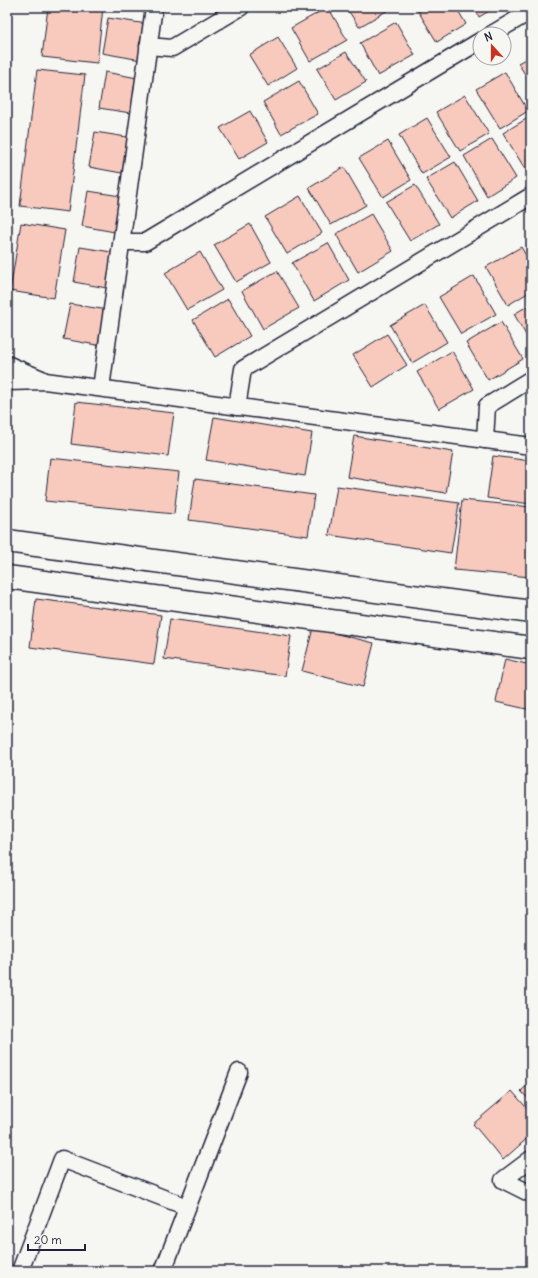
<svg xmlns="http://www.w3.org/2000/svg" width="538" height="1278" font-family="Delius,sans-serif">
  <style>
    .building { fill: #f8cabd; stroke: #22223b }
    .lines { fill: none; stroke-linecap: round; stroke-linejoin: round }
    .street-casing { stroke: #22223b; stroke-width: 19 }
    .secondary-casing { stroke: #22223b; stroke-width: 25 }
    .street { stroke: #f6f6f2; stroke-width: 16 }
    .secondary { stroke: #f6f6f2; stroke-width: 22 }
  </style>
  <rect width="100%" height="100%" fill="#f6f6f2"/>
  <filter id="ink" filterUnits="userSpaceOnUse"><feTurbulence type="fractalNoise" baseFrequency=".025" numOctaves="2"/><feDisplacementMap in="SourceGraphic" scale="8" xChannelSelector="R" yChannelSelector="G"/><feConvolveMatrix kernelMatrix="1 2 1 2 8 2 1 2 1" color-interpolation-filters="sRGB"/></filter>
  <g filter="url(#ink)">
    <g class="building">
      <polygon points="48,7 103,7 97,63 42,57"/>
      <polygon points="328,7 347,40 310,61 291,28"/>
      <polygon points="346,7 386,7 388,10 359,27"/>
      <polygon points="425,7 456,7 466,24 437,42 418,11"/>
      <polygon points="474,7 496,7 479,17"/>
      <polygon points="108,18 147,24 141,60 102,53"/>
      <polygon points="396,22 415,55 378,76 360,43"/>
      <polygon points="278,37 297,68 268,86 249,55"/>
      <polygon points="346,52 366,82 336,100 317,69"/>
      <polygon points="531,56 531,84 518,63"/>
      <polygon points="37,70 85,75 68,212 20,206"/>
      <polygon points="105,72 143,79 137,114 99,108"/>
      <polygon points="505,72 528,111 500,128 476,89"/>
      <polygon points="299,81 318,114 281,134 263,102"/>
      <polygon points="465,95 489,134 460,151 436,112"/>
      <polygon points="250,111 268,142 239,159 220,128"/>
      <polygon points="531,116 531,170 527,172 503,133"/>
      <polygon points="427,118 451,157 422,174 399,135"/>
      <polygon points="95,132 133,138 127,174 89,167"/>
      <polygon points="492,139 516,178 487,196 464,156"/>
      <polygon points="388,141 411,180 383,197 359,158"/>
      <polygon points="455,162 478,201 450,218 426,179"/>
      <polygon points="344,167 366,205 331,225 309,188"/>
      <polygon points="415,185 439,224 410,241 386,202"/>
      <polygon points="88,191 127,197 120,233 82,226"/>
      <polygon points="300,196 322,233 287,254 265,217"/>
      <polygon points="371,214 393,251 358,272 336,234"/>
      <polygon points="21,223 65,230 54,298 10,291"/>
      <polygon points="250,224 271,262 236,282 214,245"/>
      <polygon points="328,243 349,280 314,301 292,263"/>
      <polygon points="80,247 118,253 112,289 74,282"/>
      <polygon points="521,247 531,264 531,291 508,305 486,267"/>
      <polygon points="200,252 222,290 187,310 165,273"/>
      <polygon points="277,271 299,308 263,329 242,291"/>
      <polygon points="474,276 496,314 461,334 439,297"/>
      <polygon points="228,299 250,336 215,357 193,320"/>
      <polygon points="70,304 108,310 102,346 63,339"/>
      <polygon points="531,304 531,344 514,314"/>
      <polygon points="425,305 447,342 412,363 390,325"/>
      <polygon points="501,322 523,359 488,380 466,343"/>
      <polygon points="387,334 407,365 373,387 353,355"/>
      <polygon points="452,351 474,389 439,409 417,372"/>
      <polygon points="76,402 174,413 168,456 71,444"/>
      <polygon points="214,417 312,433 305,476 206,460"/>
      <polygon points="354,436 453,452 446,493 347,477"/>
      <polygon points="493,456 531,461 531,504 487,498"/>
      <polygon points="50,458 179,472 174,514 45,501"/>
      <polygon points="195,479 314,495 308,536 189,520"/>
      <polygon points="337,486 459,503 451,553 329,535"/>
      <polygon points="462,500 531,507 531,577 454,570"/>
      <polygon points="36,599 161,615 154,664 30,647"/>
      <polygon points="170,619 291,636 285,676 164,659"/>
      <polygon points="313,628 374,643 363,687 302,671"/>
      <polygon points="505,659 531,665 531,710 496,702"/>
      <polygon points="531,1082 531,1102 521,1091"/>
      <polygon points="512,1091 531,1113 531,1135 503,1160 473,1124"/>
    </g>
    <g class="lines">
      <defs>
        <g id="street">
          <polyline points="492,34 531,11"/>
          <polyline points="148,46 172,48 241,7"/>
          <polyline points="122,242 145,242 480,41"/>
          <polyline points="7,364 42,379"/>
          <polyline points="7,382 45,381 531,446"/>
          <polyline points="101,388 154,7"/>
          <polyline points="237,407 243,369 531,196"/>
          <polyline points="485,440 487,406 531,379"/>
          <polyline points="531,1159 503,1180 531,1194"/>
          <polyline points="20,1271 62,1159 187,1207"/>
          <polyline points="163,1271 239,1072"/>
        </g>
        <g id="secondary">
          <polyline points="7,541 531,612"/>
          <polyline points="7,577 531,648"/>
        </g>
      </defs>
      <use href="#street" class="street-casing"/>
      <use href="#secondary" class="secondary-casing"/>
      <use href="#street" class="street"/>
      <use href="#secondary" class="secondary"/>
    </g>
  </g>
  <rect width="538" height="1278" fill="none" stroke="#f6f6f2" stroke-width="24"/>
  <rect x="12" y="12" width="514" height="1254" fill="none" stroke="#22223b" stroke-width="1.5" filter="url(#ink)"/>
  <g transform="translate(492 46) rotate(339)"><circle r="19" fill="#f6f6f2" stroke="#a1a1a9"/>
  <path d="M0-3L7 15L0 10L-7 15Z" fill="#c8321e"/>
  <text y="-6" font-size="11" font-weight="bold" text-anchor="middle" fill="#22223b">N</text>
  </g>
  <path d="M28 1244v6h57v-6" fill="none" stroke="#22223b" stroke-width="2"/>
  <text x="34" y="1244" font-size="12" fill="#22223b" stroke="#f6f6f2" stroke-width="3" paint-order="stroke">20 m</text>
</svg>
